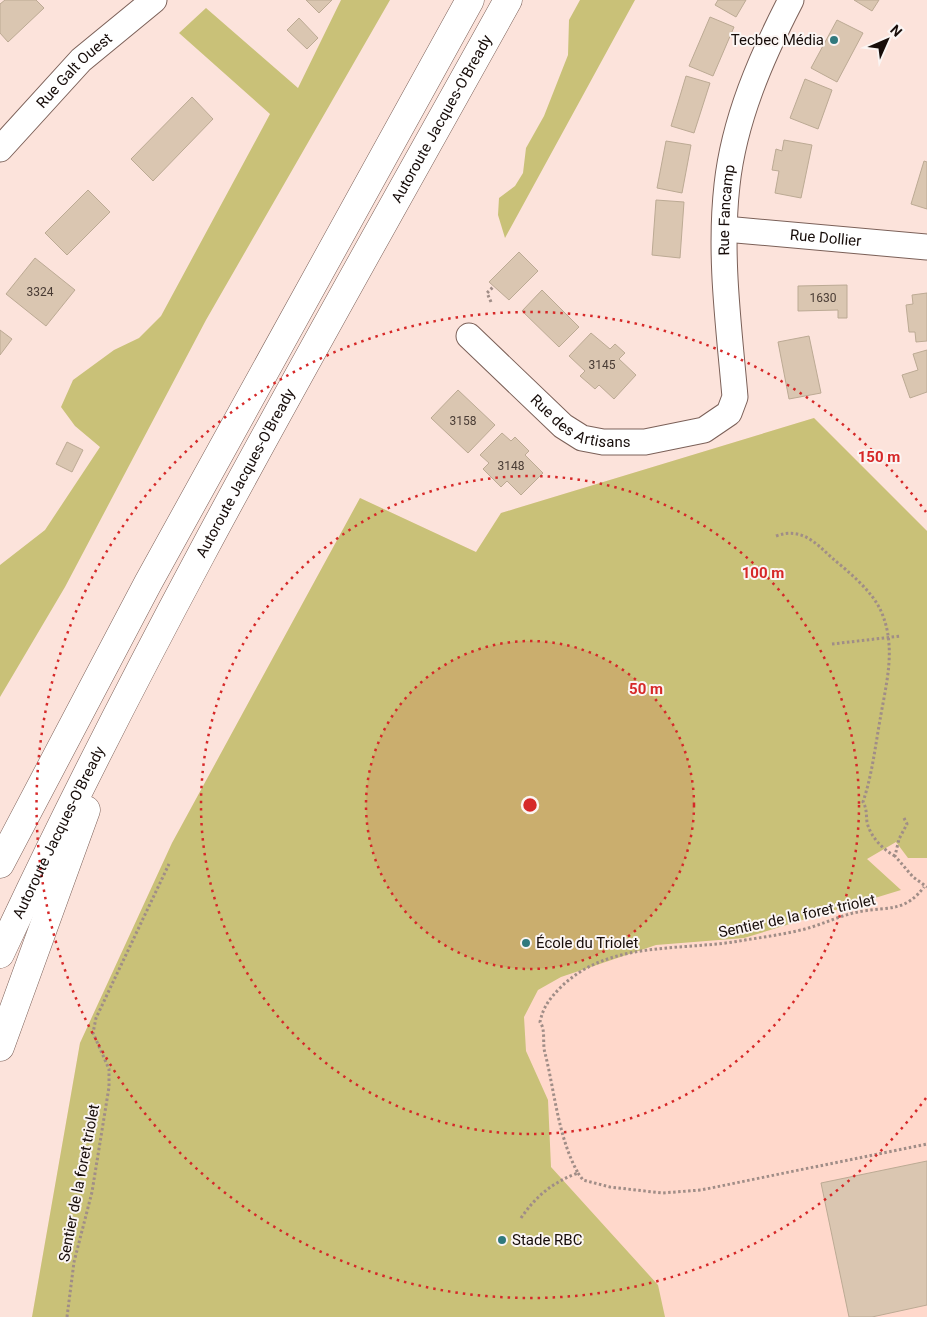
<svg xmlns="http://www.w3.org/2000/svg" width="927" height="1317" font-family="Roboto,sans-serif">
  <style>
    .built { fill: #ffd8cb }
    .green { fill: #c9c178 }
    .building { fill: #dac6b1; stroke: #bcaa94 }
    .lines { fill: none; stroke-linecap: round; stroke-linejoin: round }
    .minor-casing { stroke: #7b6058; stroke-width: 27 }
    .highway-casing { stroke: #7b6058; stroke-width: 29 }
    .path { stroke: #a08d87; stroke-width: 3; stroke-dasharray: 2.5 2.5; stroke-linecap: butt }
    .minor { stroke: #fff; stroke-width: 25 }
    .highway { stroke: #fff; stroke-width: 28 }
    .ring { fill: none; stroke: #d62828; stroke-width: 2.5; stroke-dasharray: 2.5 5 }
    .poi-dot { fill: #30797d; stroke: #fbf5f3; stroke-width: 2 }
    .labels { text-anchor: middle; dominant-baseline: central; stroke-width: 4; stroke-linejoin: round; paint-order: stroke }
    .number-label { font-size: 12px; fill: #483b34 }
    .poi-label { font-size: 15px; fill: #170d0a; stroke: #fbf5f3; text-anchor: start }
    .street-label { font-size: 15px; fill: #170d0a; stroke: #fbf5f3 }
    .centre { fill: #d62828; stroke: #fbf5f3; stroke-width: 2.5 }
    .ring-label { font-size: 15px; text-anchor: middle; font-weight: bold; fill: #d62828; stroke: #fbf5f3; stroke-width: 4; stroke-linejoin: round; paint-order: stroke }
  </style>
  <rect width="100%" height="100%" fill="#fce3db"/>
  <polygon class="built" points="814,418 927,531 927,1317 32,1317 80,1043 172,843 360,498 476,552 501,513"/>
  <g class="green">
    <polygon points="341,0 390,0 206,320 65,587 0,697 0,565 45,530 100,447 75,426 61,407 73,380 114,350 139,338 161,316 270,114 179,33 206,8 298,88"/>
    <polygon points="580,0 635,0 505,238 498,215 499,198 515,186 523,173 526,148 544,116 568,55 569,20"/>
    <polygon points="814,418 927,531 927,858 908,858 896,842 867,859 901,890 744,938 656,945 561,977 538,990 524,1017 526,1051 548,1100 551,1167 658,1285 665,1317 32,1317 80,1043 172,843 360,498 476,552 501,513"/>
  </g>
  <g class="building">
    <polygon points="5,0 36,0 44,8 8,42 0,33 0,4"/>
    <polygon points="306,0 332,0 319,13"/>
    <polygon points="718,0 746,0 736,17 715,5"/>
    <polygon points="854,0 879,0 872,11"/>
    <polygon points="710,17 734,27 713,76 689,66"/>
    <polygon points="299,18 318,38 307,49 287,30"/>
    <polygon points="837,20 863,33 837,82 811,68"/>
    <polygon points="686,76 710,83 694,133 671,126"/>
    <polygon points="805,79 832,90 818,129 790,118"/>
    <polygon points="192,97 213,119 153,181 131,159"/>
    <polygon points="784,140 812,145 801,198 775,193 779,171 772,170 776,149 782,151"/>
    <polygon points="666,141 691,145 682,193 657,188"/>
    <polygon points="924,161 927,162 927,209 911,204"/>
    <polygon points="88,190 110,212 67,255 45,233"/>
    <polygon points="656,200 684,202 680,258 652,255"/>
    <polygon points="519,252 538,271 509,300 489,282"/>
    <polygon points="35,258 75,290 46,326 6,294"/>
    <polygon points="847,285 847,318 838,318 838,310 798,311 798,286"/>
    <polygon points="542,290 579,327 559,347 522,311"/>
    <polygon points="927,293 927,341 916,342 915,332 909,332 906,305 913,304 912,295"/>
    <polygon points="0,330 12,339 0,355"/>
    <polygon points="591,333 610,349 615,344 625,353 619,359 636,375 614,399 599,385 595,389 580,376 585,371 569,356"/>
    <polygon points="809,336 821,393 789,399 778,342"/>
    <polygon points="927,350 927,392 910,398 902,375 918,370 913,354"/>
    <polygon points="458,390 495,425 468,453 431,418"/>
    <polygon points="502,433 511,441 515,437 529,451 525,455 543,473 521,495 507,481 501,487 483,469 489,463 480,455"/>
    <polygon points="67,442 83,450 72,472 56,464"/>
    <polygon points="927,1161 927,1305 872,1317 849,1317 821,1183"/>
  </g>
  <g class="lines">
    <defs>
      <g id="minor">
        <path id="s1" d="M0,149l81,-89 73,-60"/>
        <path id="s2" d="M725,229l202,18"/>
        <path id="s3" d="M469,336l94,90 19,12 21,4h42l59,-12 25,-17 6,-16c-6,-70 -16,-141 -8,-212 7,-65 34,-127 64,-185"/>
      </g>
      <g id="highway">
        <polyline points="0,864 148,583 470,0"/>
        <path id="s4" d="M0,954c152,-327 333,-639 508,-954"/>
        <polyline points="0,1047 86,810"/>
      </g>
    </defs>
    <use href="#minor" class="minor-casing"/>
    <use href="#highway" class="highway-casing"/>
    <g class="path">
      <polyline points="491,302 487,293 494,286"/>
      <path d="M776,536c25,-9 39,6 56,22 17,14 40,33 49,53 16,36 5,73 -1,109 -5,28 -8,55 -17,82 4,7 3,12 4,20 3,14 15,27 28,34"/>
      <polyline points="832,644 901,636"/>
      <polyline points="904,818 907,824 899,839 895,856 913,877 927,887"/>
      <polyline points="578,1173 583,1180 610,1187 662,1193 701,1190 927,1144"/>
      <path d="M521,1218c15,-22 32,-36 57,-45 -20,-36 -23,-80 -33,-120 -3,-10 1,-23 -5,-31 3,-15 10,-24 21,-35 49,-48 122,-35 184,-47 20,-3 40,-6 60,-11 19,-5 38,-15 58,-18 27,-4 43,0 61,-24"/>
      <polyline points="67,1317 74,1262 92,1192 109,1087 109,1069 93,1033 96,1018 169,864"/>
    </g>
    <use href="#minor" class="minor"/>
    <use href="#highway" class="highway"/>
  </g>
  <circle cx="530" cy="805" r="164" fill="#d62828" fill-opacity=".12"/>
  <g class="ring">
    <circle cx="530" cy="805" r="164"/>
    <circle cx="530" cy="805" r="329"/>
    <path d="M926 1098A493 493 0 1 1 926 512"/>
  </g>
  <g class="poi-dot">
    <circle cx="834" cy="40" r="5"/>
    <circle cx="526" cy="943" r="5"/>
    <circle cx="502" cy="1240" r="5"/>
  </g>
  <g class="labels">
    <g class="number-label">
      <text x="40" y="292">3324</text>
      <text x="823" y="298">1630</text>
      <text x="602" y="365">3145</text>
      <text x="463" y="421">3158</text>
      <text x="511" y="466">3148</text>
    </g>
    <g class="poi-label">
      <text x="824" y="40" text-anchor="end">Tecbec Média</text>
      <text x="536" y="943">École du Triolet</text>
      <text x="512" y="1240">Stade RBC</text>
    </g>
    <g class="street-label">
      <text stroke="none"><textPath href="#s1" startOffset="108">Rue Galt Ouest</textPath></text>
      <text stroke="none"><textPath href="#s4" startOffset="945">Autoroute Jacques-O'Bready</textPath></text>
      <text stroke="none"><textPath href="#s3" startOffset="511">Rue Fancamp</textPath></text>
      <text stroke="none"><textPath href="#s2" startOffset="101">Rue Dollier</textPath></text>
      <text stroke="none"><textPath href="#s3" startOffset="145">Rue des Artisans</textPath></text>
      <text stroke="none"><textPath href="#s4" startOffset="540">Autoroute Jacques-O'Bready</textPath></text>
      <text stroke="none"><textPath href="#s4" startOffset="135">Autoroute Jacques-O'Bready</textPath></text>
      <text transform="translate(797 916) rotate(-12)">Sentier de la foret triolet</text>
      <text transform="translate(79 1183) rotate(-79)">Sentier de la foret triolet</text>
    </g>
  </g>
  <circle cx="530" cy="805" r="8" class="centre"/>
  <g class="ring-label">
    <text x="879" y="462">150 m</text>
    <text x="763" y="578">100 m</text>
    <text x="646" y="694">50 m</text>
  </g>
  <g transform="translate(887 40) rotate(45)" stroke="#fbf5f3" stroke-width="4" paint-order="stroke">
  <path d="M0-4L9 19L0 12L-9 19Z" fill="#170d0a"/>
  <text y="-8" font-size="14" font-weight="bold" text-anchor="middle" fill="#170d0a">N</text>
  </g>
</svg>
